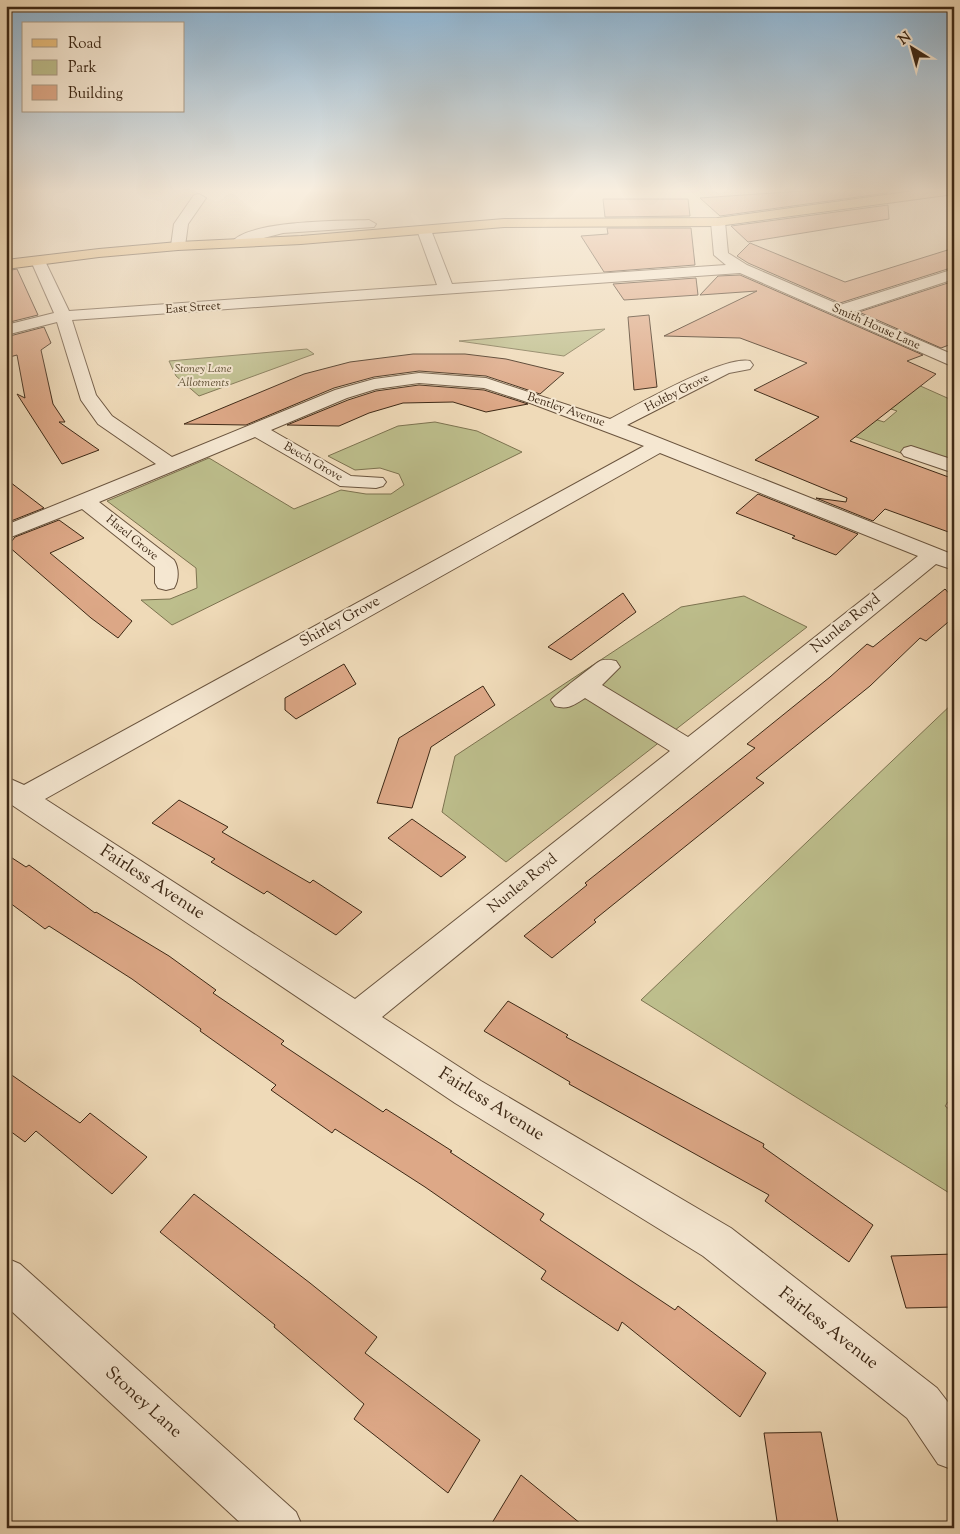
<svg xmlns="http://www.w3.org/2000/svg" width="960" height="1534" font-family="'Sorts Mill Goudy',serif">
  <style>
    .green { fill: #bdbe8c; stroke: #7d7350 }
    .building { fill: #dda887; stroke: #3d2815 }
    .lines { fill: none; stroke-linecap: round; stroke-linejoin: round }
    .minor-casing { stroke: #6a543e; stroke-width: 2 }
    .primary-casing { stroke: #3d2815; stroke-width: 2 }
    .minor { fill: #f5e7d1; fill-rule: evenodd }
    .primary { fill: #e8bd7c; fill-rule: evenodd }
    .labels { text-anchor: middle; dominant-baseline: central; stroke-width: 4; stroke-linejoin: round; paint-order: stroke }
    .far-street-label { font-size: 12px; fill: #3d2815; stroke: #f5e7d1 }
    .far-park-label { font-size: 12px; font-style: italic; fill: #5d4e33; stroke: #f5e7d1 }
    .street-label { font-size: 15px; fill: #3d2815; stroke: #f5e7d1 }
    .near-street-label { font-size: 18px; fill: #3d2815; stroke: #f5e7d1 }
  </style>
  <rect width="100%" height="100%" fill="#efdab8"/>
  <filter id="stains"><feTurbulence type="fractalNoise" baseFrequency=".004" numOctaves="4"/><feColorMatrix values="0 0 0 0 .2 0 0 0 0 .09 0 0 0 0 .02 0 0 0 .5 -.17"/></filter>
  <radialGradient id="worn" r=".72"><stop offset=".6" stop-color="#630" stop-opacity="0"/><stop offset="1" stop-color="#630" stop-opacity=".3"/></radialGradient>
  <g class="green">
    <polygon points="605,329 564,356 459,341"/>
    <polygon points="307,349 314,354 199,396 176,376 169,361"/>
    <polygon points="916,384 954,401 954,472 848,434 871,418 884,422 897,411 888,408"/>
    <polygon points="435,422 477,431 522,452 172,625 141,600 170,599 197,588 196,568 107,501 209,458 294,509 341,490 366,494 391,494 404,485 399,474 380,468 355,470 328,456 398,426"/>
    <polygon points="744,596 807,627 506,862 442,812 455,756 681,607"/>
    <polygon points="954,702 954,1094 945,1106 954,1113 954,1196 641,1000"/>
  </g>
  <g class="building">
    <polygon points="817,190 887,190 887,193 720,216 700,198"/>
    <polygon points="603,199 688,199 690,216 605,217"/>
    <polygon points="888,205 889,219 748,242 731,226"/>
    <polygon points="607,228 691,228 695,265 604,272 581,236 608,234"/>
    <polygon points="750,243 845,282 954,248 954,267 840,303 748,263 737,256"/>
    <polygon points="17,269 38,315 6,323 6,271"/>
    <polygon points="740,275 923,355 907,361 936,374 850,441 954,479 954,534 885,509 873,521 816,498 846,502 847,498 755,460 819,417 754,390 807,363 740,338 664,336 757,291 700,295 718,276"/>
    <polygon points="696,278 698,295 624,300 613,284"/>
    <polygon points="954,281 954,343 941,348 859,312"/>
    <polygon points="649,315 657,387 634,390 628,317"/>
    <polygon points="44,327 51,343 41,350 53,404 65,422 59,422 99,450 62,464 17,394 25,398 17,355 6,358 6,337"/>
    <polygon points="413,354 465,354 506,359 564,373 540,394 486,376 419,371 374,377 334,388 246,425 184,424 304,374 350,362"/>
    <polygon points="419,385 484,390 528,404 486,412 453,402 403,403 369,413 339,426 287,425 348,400 376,391"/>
    <polygon points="6,479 44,508 6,523"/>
    <polygon points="758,494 858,534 836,555 792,538 795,536 736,513"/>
    <polygon points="59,520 84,538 50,553 132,621 118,638 91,618 8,546 15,537"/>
    <polygon points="945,589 954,599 954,607 950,610 954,612 954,617 926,641 920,638 870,686 756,778 764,783 594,920 596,922 552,958 524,936 587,885 585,883 755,748 747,744 830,677 867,644 873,647"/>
    <polygon points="623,593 636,612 571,660 548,647"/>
    <polygon points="344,664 356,684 296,719 285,710 285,698"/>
    <polygon points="483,686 495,705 431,747 412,808 377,803 399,738"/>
    <polygon points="179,800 228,827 222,832 310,883 313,880 362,912 336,935 267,891 264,894 211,862 215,859 152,823"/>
    <polygon points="412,819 466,857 441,877 388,838"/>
    <polygon points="6,854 26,867 29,865 95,913 96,912 169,956 216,990 213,993 284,1041 281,1044 383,1112 386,1109 452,1151 450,1152 544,1214 540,1220 675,1310 678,1306 766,1373 740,1417 622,1322 618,1331 541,1279 546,1271 425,1187 335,1129 332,1133 271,1090 276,1085 200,1031 201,1029 132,979 49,926 45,929 6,900"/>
    <polygon points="508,1001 568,1035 566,1037 764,1144 763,1147 873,1225 849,1262 765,1201 769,1195 569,1084 570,1082 484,1031"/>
    <polygon points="6,1071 80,1123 90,1113 147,1157 112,1194 36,1131 25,1142 6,1128"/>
    <polygon points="194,1194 310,1283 377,1337 365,1353 480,1440 448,1493 354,1419 364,1404 274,1327 275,1325 160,1232"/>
    <polygon points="954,1254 954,1307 906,1308 891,1256"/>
    <polygon points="821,1432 839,1528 778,1528 764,1433"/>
    <polygon points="521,1475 586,1528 489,1528"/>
  </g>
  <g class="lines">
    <defs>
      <g id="minor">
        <polygon points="199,194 206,198 188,224 185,246 183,249 173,249 171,246 174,224 194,195"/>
        <path d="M718,218l7,4 3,31 19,12 93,40 114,-36v10l-100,33 100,43v12l-214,-94 -668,47 24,75 16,21 60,41 163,-67 39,-11 45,-6 67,5 124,41c27,-14 114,-64 140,-58l3,4 -3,4 -21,4 -102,52 327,130v15l-18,-6 -554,453 99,64 250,147 206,160 17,22v60l-16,-6 -31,-46 -204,-162 -248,-153 -449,-302v-24l18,8 620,-339 -114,-43 -46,-15 -65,-5 -43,6 -29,9 -76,32 80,46 32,2 3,4 -3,4 -7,2 -36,-2 -85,-49 -156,65 75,58c5,8 5,20 0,28l-8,2 -8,-2 -3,-5v-16l-73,-58 -76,30v-14l150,-61 -58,-40 -17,-24 -24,-78 -51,13v-10l48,-12 -23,-52 2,-3h10l2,3 24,50 368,-26 -20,-55 2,-3h10l2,3 21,54 274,-19 -12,-10 -3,-33zM660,453l258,103 -230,181 -86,-52 18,-18 -4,-6c-6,-1 -10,-2 -16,0 -4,2 -46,35 -49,39l4,6c13,4 19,-1 30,-8l85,53 -315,248 -310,-200z"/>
        <path d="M369,220l7,4 -2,3 -91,6 -27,7 -13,6h-10l-2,-3c16,-23 110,-22 138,-23z"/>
        <polygon points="911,446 954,460 954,473 904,456 901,452 904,448"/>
        <polygon points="6,1258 20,1264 296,1512 303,1528 246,1528 6,1306"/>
      </g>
      <polygon id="primary" points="921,190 954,190 954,194 718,226 504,227 301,244 178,250 99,257 6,269 6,260 99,249 178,242 301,236 504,219 718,218"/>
    </defs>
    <use href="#minor" class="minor-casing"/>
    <use href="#primary" class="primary-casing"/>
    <use href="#minor" class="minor"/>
    <use href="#primary" class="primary"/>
  </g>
  <linearGradient id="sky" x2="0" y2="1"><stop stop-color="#8bb5d6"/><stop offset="0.47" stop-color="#f8eedf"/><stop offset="1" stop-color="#f8eedf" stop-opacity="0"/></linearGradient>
  <rect width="960" height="405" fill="url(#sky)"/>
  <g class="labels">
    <g class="far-street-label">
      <text transform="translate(193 308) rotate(-4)">East Street</text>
      <text transform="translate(876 327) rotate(24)">Smith House Lane</text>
      <text transform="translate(677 393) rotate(-27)">Holtby Grove</text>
      <text transform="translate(566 410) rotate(19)">Bentley Avenue</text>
      <text transform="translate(313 462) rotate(30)">Beech Grove</text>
      <text transform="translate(132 538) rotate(39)">Hazel Grove</text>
    </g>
    <g class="far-park-label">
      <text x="203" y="369">Stoney Lane<tspan x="203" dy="14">Allotments</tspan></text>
    </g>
    <g class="street-label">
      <text transform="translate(340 622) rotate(-29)">Shirley Grove</text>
      <text transform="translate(846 624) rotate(-39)">Nunlea Royd</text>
      <text transform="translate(523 884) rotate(-39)">Nunlea Royd</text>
    </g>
    <g class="near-street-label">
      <text transform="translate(152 883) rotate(33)">Fairless Avenue</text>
      <text transform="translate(491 1105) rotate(32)">Fairless Avenue</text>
      <text transform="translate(828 1329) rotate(38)">Fairless Avenue</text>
      <text transform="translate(143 1403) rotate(42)">Stoney Lane</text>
    </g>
  </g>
  <rect width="960" height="1534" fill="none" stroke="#efdab8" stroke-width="25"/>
  <rect x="8" y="8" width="945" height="1519" fill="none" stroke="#3d2815" stroke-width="2.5"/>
  <rect x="12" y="12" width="935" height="1509" fill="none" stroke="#3d2815"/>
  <rect x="22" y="22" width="162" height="90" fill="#f5e7d1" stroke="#ab9b86"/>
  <rect x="32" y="39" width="25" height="8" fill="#e8bd7c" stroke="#ab9b86"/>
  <text x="68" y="48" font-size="15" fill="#3d2815">Road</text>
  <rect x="32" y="60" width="25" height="15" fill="#bdbe8c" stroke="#ab9b86"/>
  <text x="68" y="72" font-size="15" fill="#3d2815">Park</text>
  <rect x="32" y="85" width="25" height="15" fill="#dda887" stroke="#ab9b86"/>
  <text x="68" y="98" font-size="15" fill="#3d2815">Building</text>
  <g transform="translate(912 48) rotate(323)" stroke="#f5e7d1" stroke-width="4" paint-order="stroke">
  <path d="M0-4L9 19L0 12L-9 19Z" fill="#3d2815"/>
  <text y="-8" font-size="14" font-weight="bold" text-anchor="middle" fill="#3d2815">N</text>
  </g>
  <rect width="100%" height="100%" filter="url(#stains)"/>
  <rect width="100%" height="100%" fill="url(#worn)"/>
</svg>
